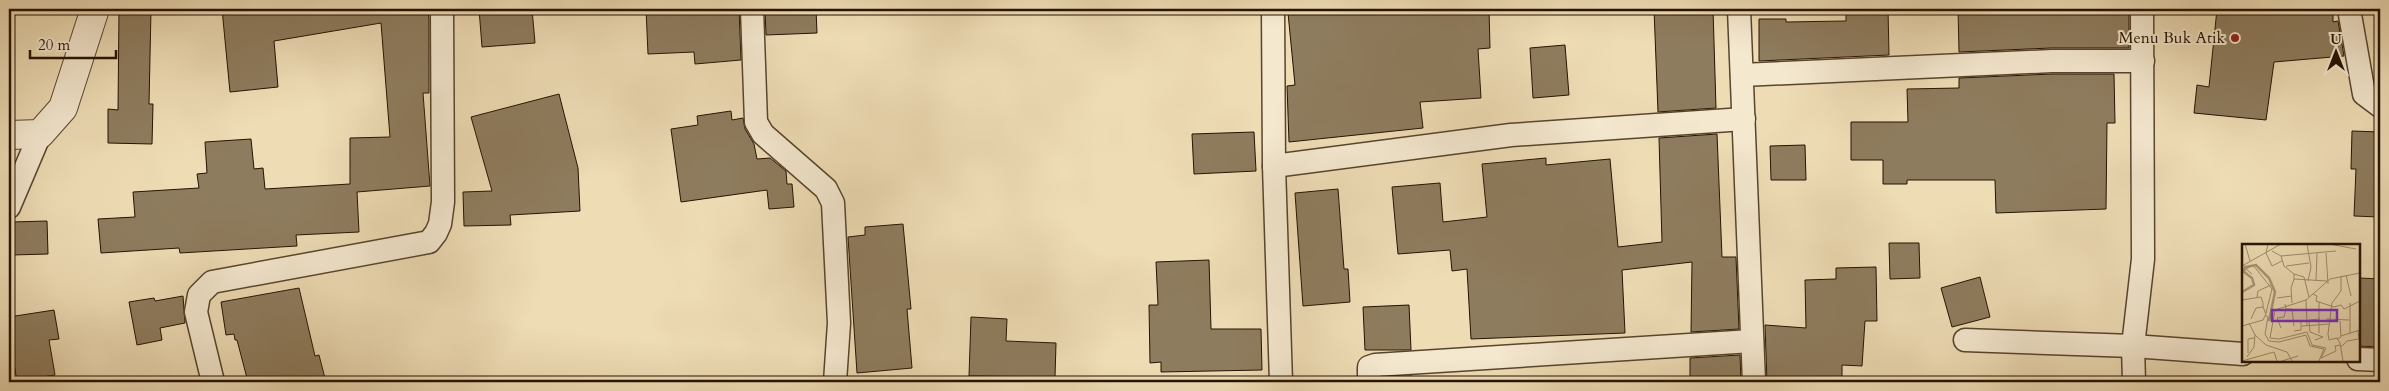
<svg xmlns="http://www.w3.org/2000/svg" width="2389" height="391" font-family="Cardo,serif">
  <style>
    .building { fill: #8e7c5e; stroke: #251300 }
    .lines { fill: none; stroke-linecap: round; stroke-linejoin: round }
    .minor-casing { stroke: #57452d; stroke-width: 25 }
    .tertiary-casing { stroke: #57452d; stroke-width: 30 }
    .minor { stroke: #f4e8cf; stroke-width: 22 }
    .tertiary { stroke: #f4e8cf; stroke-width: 28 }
    .poi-dot { fill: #8f2418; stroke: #f4e8cf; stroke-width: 2 }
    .labels { text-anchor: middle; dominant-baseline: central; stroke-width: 4; stroke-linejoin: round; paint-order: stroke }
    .poi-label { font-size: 16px; fill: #251300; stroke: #f4e8cf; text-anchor: end }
    .inset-river { fill: none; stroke: #aa9877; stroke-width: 2.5 }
    .inset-road { fill: none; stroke: #9e8c6d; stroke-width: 1 }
    .view { fill: #7b2cbf; fill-opacity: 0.15; stroke: #7b2cbf; stroke-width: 2.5 }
    .inset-edge { fill: none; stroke: #251300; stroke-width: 2.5 }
  </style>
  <rect width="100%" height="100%" fill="#eedcb5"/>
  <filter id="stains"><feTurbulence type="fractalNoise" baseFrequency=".004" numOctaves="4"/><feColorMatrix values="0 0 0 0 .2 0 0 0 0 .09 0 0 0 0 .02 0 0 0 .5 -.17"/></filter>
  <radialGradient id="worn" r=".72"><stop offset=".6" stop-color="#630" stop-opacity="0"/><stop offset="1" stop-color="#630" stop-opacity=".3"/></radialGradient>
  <g class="building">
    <polygon points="119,9 151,9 149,104 153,104 152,144 108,143 108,109 118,110"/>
    <polygon points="222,9 427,9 429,18 429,93 423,93 430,186 357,192 359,232 296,235 297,246 180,253 179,248 101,253 98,219 135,217 133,192 199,188 197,174 207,173 205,142 251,139 254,169 263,168 265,189 350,184 350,138 390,137 381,23 274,41 278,87 230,92"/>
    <polygon points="479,9 532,9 535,43 482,47"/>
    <polygon points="646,9 739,9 741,60 695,64 694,52 648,54"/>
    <polygon points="765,9 816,9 817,33 766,35"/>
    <polygon points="1338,9 1489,9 1490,48 1478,49 1481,98 1420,102 1423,128 1289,142 1287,86 1295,85 1288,13"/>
    <polygon points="1654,9 1713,9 1716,108 1658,112"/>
    <polygon points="1846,9 1888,9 1889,55 1759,61 1759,19 1786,19 1786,22 1846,21"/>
    <polygon points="1958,9 2129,9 2129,48 2051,48 1959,52"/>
    <polygon points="2217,9 2333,9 2333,22 2338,21 2344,56 2274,62 2266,120 2194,113 2197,85 2209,87"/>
    <polygon points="1565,45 1569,95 1533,98 1530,48"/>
    <polygon points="2052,74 2114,74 2115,123 2107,123 2106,209 1996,213 1995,180 1907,180 1907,184 1883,184 1883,160 1851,160 1851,122 1908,122 1907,89 1959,88 1959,78"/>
    <polygon points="559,94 578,168 580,211 510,215 511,225 464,226 463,192 492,191 471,117"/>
    <polygon points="731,111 732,120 743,118 745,129 754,144 757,159 770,158 786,171 787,184 792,184 794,207 769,209 767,190 681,202 671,129 698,125 697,116"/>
    <polygon points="2352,131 2380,132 2380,217 2354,216 2356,169 2351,169"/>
    <polygon points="1254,132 1256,171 1194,174 1192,134"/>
    <polygon points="1717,134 1722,257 1736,257 1739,329 1691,332 1692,262 1622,270 1625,333 1471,339 1467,269 1452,271 1450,250 1398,254 1392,187 1440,183 1443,222 1487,217 1482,164 1546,158 1546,165 1610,159 1618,247 1662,242 1659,138"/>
    <polygon points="1805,145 1806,180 1771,180 1770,146"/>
    <polygon points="1338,189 1344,269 1348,269 1350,302 1303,306 1295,193"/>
    <polygon points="47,221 48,254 12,255 11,222"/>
    <polygon points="903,224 911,309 907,309 912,368 857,373 848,237 865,235 865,227"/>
    <polygon points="1889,243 1919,243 1920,278 1890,279"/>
    <polygon points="1209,260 1211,329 1261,329 1262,370 1161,372 1161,362 1150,363 1149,305 1158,305 1156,262"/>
    <polygon points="1876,267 1877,321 1865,321 1862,366 1842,365 1842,382 1767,382 1765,325 1806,328 1805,280 1836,279 1836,268"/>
    <polygon points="1980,277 1990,317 1952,327 1941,288"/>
    <polygon points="2360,278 2380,279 2380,347 2358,346"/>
    <polygon points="299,288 315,356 319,355 326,382 248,382 237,340 235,340 234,334 226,335 221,302"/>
    <polygon points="183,296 185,323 160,328 162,340 137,345 129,302 154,298 155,301"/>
    <polygon points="1409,305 1411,350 1365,350 1363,307"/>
    <polygon points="54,310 59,339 49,340 55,375 17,381 9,334 9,317"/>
    <polygon points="971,317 1007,319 1006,341 1056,343 1055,377 969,376"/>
    <polygon points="1740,355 1741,382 1690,382 1690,358"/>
    <polygon points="1412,376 1413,382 1382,382 1382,378"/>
  </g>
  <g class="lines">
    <defs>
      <g id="minor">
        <polyline points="752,9 756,122 763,134 826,189 833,203 839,323 835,382"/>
        <polyline points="1273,9 1274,166 1281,382"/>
        <polyline points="1739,9 1754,382"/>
        <polyline points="2349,9 2364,94 2380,106"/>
        <polyline points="1742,75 2052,61 2143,61"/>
        <polyline points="1274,166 1511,135 1744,119"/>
        <polyline points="9,207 40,134"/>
        <polyline points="1965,340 2133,346 2243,354"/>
        <polyline points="2358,359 2380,360"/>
        <polyline points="213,382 196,312 199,295 212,282 429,242 436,233 440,224 443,202 442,9"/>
        <polyline points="1369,382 1369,367 1375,365 1752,341"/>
        <polyline points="2134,382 2133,346 2143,259 2142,9"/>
      </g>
      <polyline id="tertiary" points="9,135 40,134 63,108 95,9"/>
    </defs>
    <use href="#minor" class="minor-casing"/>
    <use href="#tertiary" class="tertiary-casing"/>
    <use href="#minor" class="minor"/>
    <use href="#tertiary" class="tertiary"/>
  </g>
  <circle class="poi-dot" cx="2235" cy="38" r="5"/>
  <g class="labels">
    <g class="poi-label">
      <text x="2225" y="38">Menu Buk Atik</text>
    </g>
  </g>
  <g transform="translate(2242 244)">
    <rect width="118" height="118" fill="#eedcb5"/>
    <path class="inset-river" d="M0,48l12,-7 -2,-7 -8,-6 1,-5 11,-2 13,13 6,14 -6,29"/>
    <path class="inset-road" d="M3,0l5,17M26,0l-2,9 6,13 10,-5M65,0l4,23 -3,14M87,0l27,5M30,7l9,5 3,10 10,8v5l33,2M84,9l2,31M39,12l55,-5M0,22l39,-22M44,22l23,-3M10,30l-6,-5 7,-4 19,24 -6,24M52,30l10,3 5,20M104,31l5,21M99,32v15l-9,12 -4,31 1,6 8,-2 3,5 3,18M74,37l1,-28M71,50l4,2 -1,5 18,6 7,-2 3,4 16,-8M15,53l1,-6 13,-6M35,54l15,-2M0,56l19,-3 2,6M64,56l1,25M50,59l-1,-15 3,-9M43,60l1,5h6l2,17M23,71l3,2 -3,17 4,7 10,1 27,-7 4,11 14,3 -5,12M9,75l5,-11 7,-1v-4M84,75l23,1M7,79l6,12 11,10 21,7 5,9M0,82l21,-6 3,-6 -3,-7M60,82l28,-2M39,84l-4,-10 7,-1 2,-8M52,87l7,-1v-9M77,89v-31M108,89v-30M99,92l19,-6M95,95l4,-2 -1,-16M73,96l8,-3 -13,-5 -1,-12 11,-1M99,103l6,-6 12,-2 -1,-8M6,109v-14l6,-1M5,113l7,-10 1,-12M79,114l5,-10 -14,-3 -5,-13 -28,7 -9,-1 5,-28 31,-10 24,-21 30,-6M79,114l15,-7 -1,-5 6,-1M0,117l32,-9 3,9M40,117l16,-5"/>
    <path class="view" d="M30,66h65v11h-65z"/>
    <rect width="118" height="118" class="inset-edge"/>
  </g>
  <rect width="2389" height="391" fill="none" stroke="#eedcb5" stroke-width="30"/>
  <rect x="10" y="10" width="2369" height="371" fill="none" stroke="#251300" stroke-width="2.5"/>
  <rect x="15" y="15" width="2359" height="361" fill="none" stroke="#251300"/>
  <g transform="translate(2336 52)" stroke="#f4e8cf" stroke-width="4" paint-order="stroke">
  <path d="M0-4L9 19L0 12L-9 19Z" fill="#251300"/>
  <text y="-8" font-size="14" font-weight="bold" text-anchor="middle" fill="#251300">U</text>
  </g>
  <path d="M30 50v8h86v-8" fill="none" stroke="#251300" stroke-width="2.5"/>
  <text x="38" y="50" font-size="15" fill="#251300" stroke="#f4e8cf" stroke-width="4" paint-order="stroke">20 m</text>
  <rect width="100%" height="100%" filter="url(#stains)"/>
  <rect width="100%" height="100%" fill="url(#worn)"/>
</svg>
